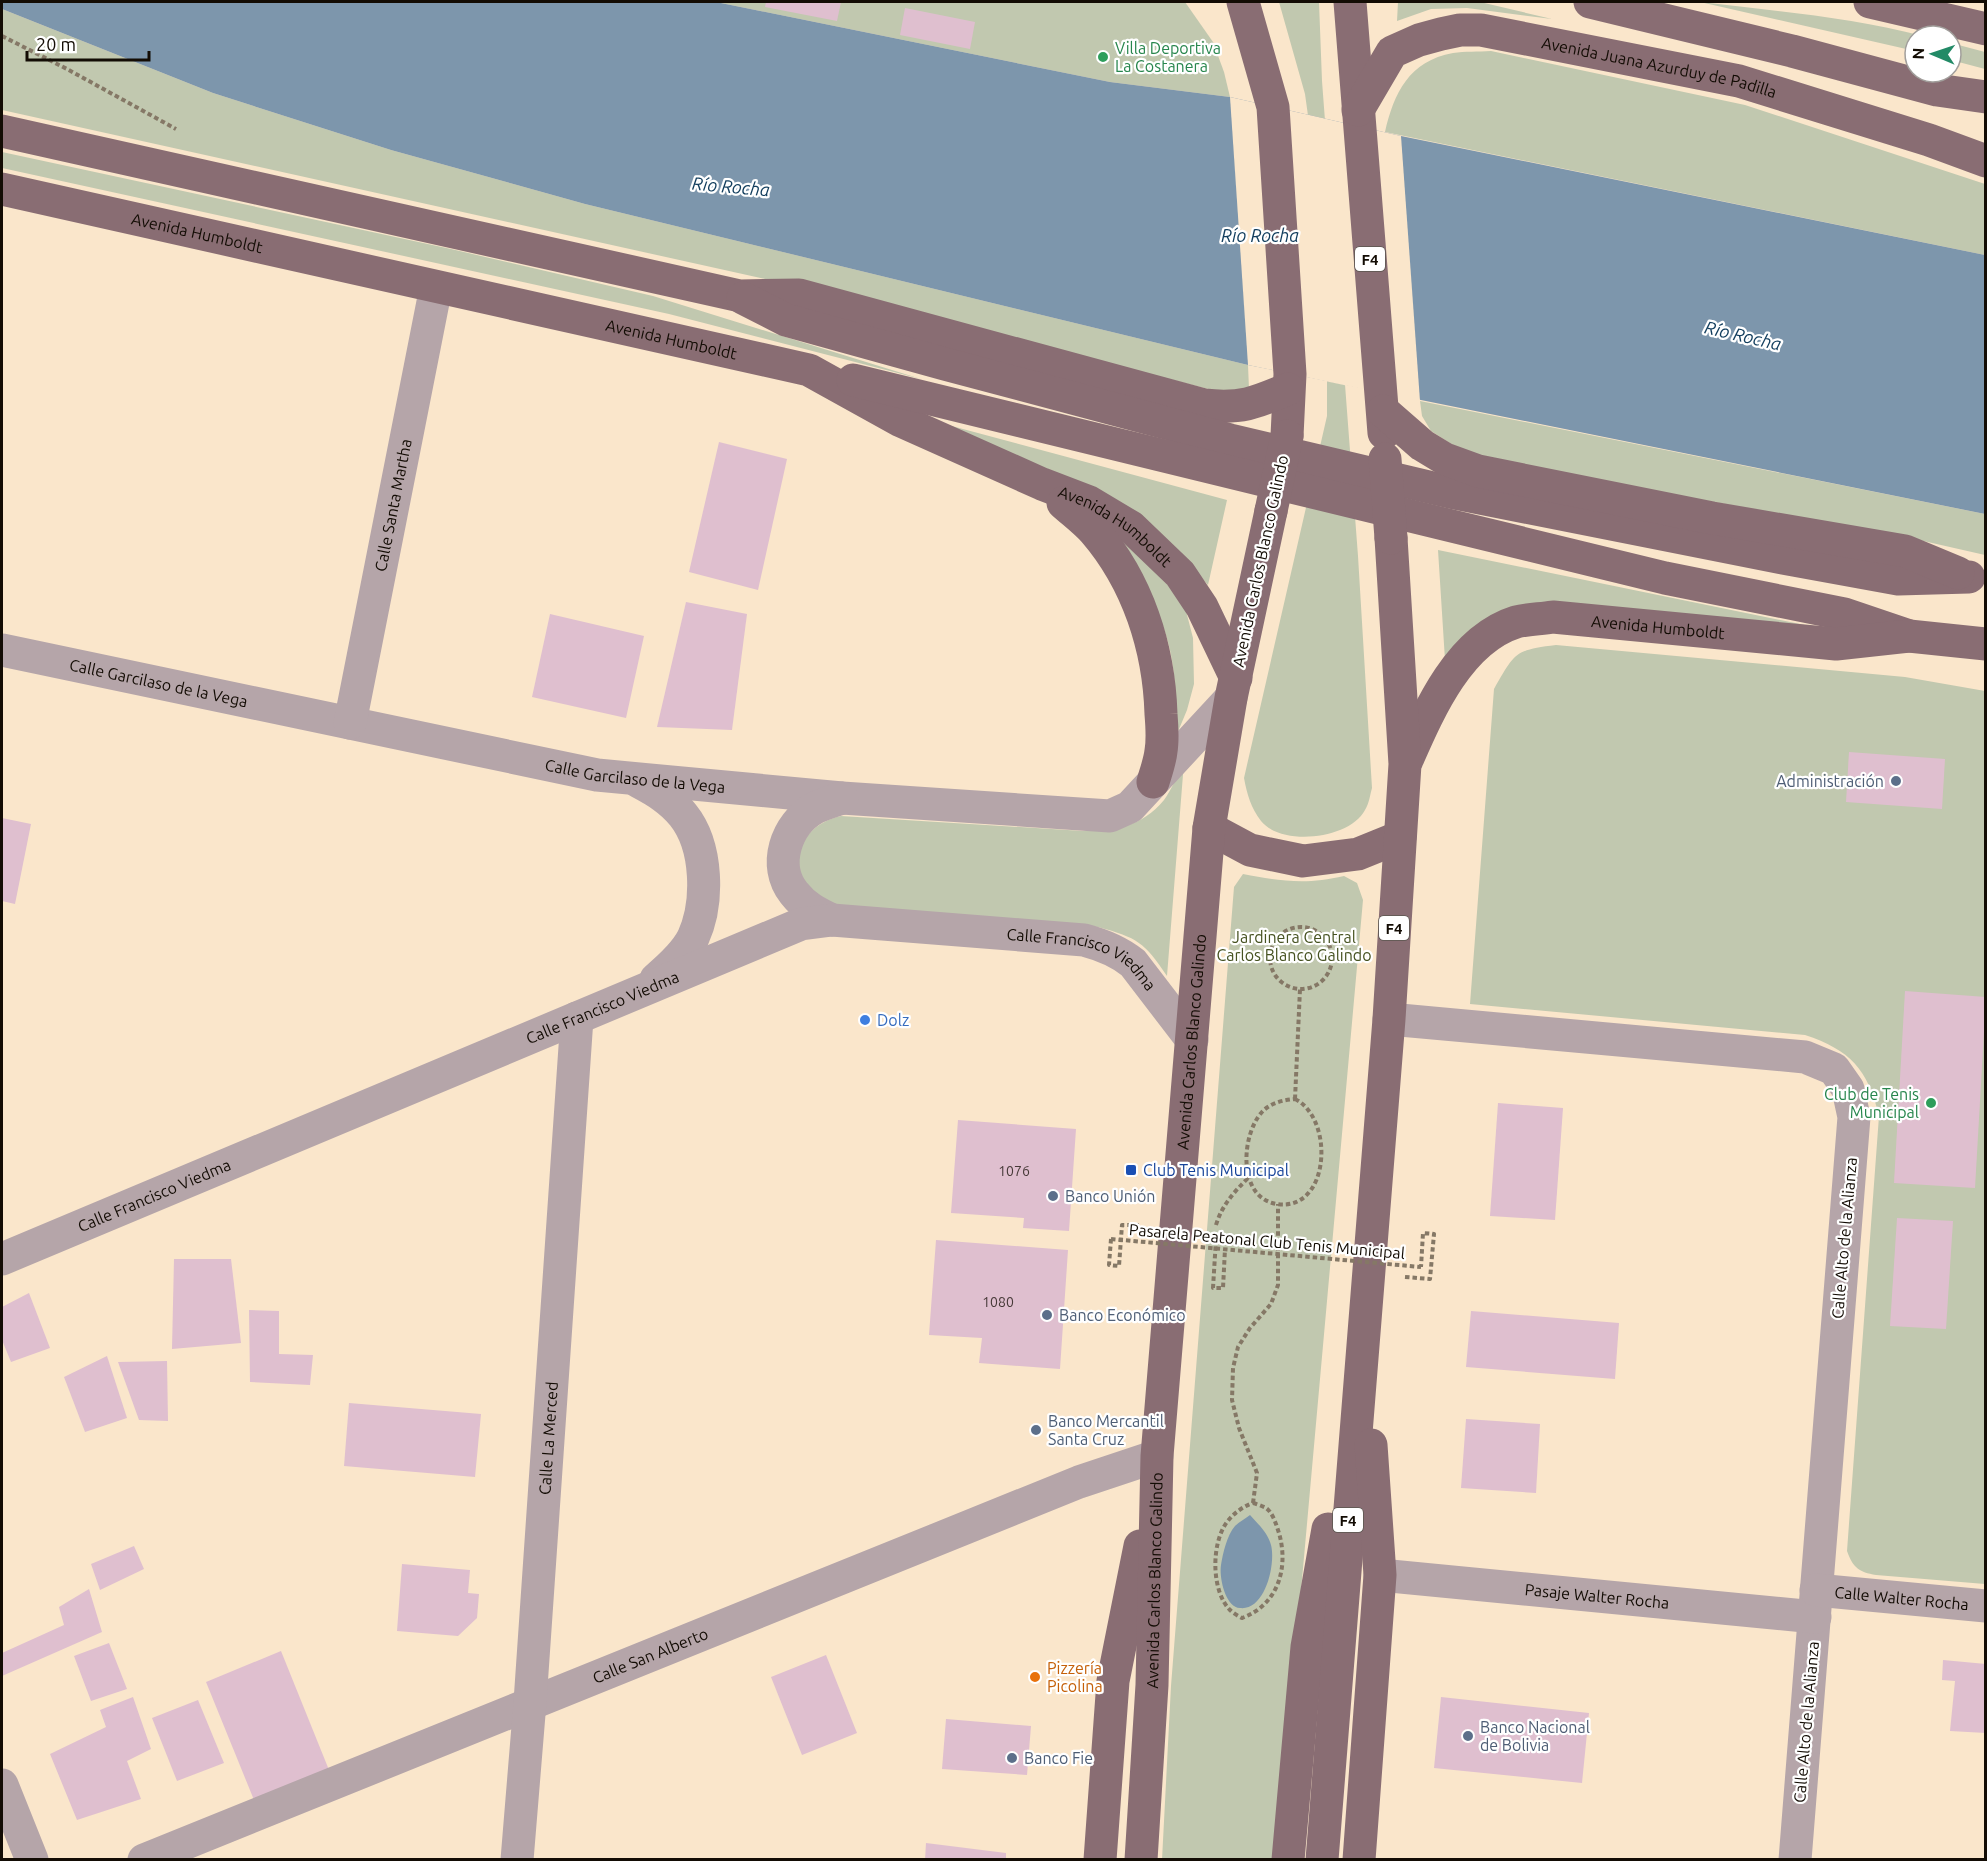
<svg xmlns="http://www.w3.org/2000/svg" width="1987" height="1861" font-family="Ubuntu,sans-serif">
  <style>
    .green { fill: #c1c8af }
    .water { fill: #7d96ac }
    .pier { fill: #fae6cb }
    .building { fill: #dfbfcf }
    .lines { fill: none; stroke-linecap: round; stroke-linejoin: round }
    .path { stroke: #857866; stroke-width: 4; stroke-dasharray: 4.5 3; stroke-linecap: butt }
    .minor { stroke: #b5a5a9; stroke-width: 33 }
    .major { stroke: #896d73; stroke-width: 33 }
    .path-bridge { stroke: #857866; stroke-width: 4; stroke-dasharray: 4.5 3; stroke-linecap: butt }
    .major-bridge { stroke: #896d73; stroke-width: 33 }
    .leisure-dot { fill: #2e9e5b; stroke: #fff; stroke-width: 2 }
    .service-dot { fill: #5c6f8a; stroke: #fff; stroke-width: 2 }
    .shop-dot { fill: #3f7fe0; stroke: #fff; stroke-width: 2 }
    .transit-dot { fill: #1a4fb4; stroke: #fff; stroke-width: 2 }
    .food-dot { fill: #e8710a; stroke: #fff; stroke-width: 2 }
    .labels { text-anchor: middle; dominant-baseline: central; stroke-width: 4.5; stroke-linejoin: round; paint-order: stroke }
    .number-label { font-size: 14px; fill: #463937 }
    .shield { fill: #fff; stroke: #5a554f; stroke-width: 1.5 }
    .shield-label { font-size: 15px; font-weight: bold; fill: #130c04 }
    .leisure-label { font-size: 16px; fill: #27864d; stroke: #fff; text-anchor: start }
    .street-label { font-size: 16px; fill: #130c04; stroke: #fff }
    .service-label { font-size: 16px; fill: #4e5e75; stroke: #fff; text-anchor: start }
    .park-label { font-size: 16px; fill: #465221; stroke: #fff }
    .shop-label { font-size: 16px; fill: #366cbe; stroke: #fff; text-anchor: start }
    .transit-label { font-size: 16px; fill: #164399; stroke: #fff; text-anchor: start }
    .food-label { font-size: 16px; fill: #c56008; stroke: #fff; text-anchor: start }
    .water-label { font-size: 18px; font-style: italic; fill: #113d5d; stroke: #fff }
  </style>
  <rect width="100%" height="100%" fill="#fae6cb"/>
  <g class="green">
    <polygon points="716,2 1185,2 1213,42 1224,72 1230,97 1110,82"/>
    <path d="M1279,2h40l3,79 36,475 14,232c-2,7 -3,16 -7,22 -15,29 -83,37 -104,11 -10,-13 -14,-27 -17,-43l83,-362v-55l-17,-231 -5,-36z"/>
    <polygon points="1398,2 1480,2 1552,19 1467,8 1431,9 1397,21"/>
    <path d="M1700,2c75,9 151,15 223,34h-8v15z"/>
    <polygon points="2,9 213,93 391,150 585,204 1248,365 1249,389 1232,395 833,294 2,110"/>
    <polygon points="1951,43 1985,52 1985,69 1951,60"/>
    <path d="M1491,51l254,54 240,79v71l-600,-123c9,-39 24,-71 68,-79 12,-2 25,-1 38,-2z"/>
    <polygon points="2,152 451,249 653,296 921,379 669,314 2,168"/>
    <polygon points="1420,401 1985,514 1985,555 1897,535 1475,459 1431,431 1422,416"/>
    <polygon points="948,425 1227,500 1208,585 1172,545"/>
    <path d="M1115,533l45,42 25,32 8,31 1,46 -7,26 -10,24c-1,-28 -1,-56 -7,-84 -9,-42 -34,-80 -55,-117z"/>
    <polygon points="1438,550 1834,631 1604,609 1445,660"/>
    <path d="M1556,645l349,32 80,14v893l-109,-9c-17,-3 -23,-7 -29,-24l32,-435c-11,-47 -29,-66 -74,-81l-335,-31 24,-315c21,-36 20,-39 62,-44z"/>
    <path d="M1184,762l-17,214c-23,-34 -29,-38 -69,-49l-261,-22c-53,-16 -50,-77 4,-89l242,15c32,-1 59,-4 81,-31 8,-11 14,-26 20,-38z"/>
    <path d="M1243,874c37,7 63,11 101,2l13,7 6,17 -72,802 8,157 -137,1 9,-174 63,-799z"/>
  </g>
  <g class="water">
    <polygon points="2,2 716,2 1110,82 1230,97 1401,136 1985,255 1985,514 1248,365 585,204 391,150 213,93 2,9"/>
    <path d="M1250,1515c8,9 18,18 21,30 5,19 -6,66 -31,63 -15,-1 -21,-31 -19,-43 2,-12 6,-30 14,-39 4,-4 11,-8 15,-11z"/>
  </g>
  <polygon class="pier" points="1230,97 1401,136 1420,401 1248,365"/>
  <g class="building">
    <polygon points="766,2 841,2 837,21 765,7"/>
    <polygon points="905,8 975,22 970,49 900,35"/>
    <polygon points="719,442 787,459 758,590 689,572"/>
    <polygon points="686,602 747,614 732,730 657,727"/>
    <polygon points="550,614 644,636 626,718 532,697"/>
    <polygon points="1849,752 1945,759 1942,809 1846,802"/>
    <polygon points="2,818 31,824 15,904 2,901"/>
    <polygon points="1905,991 1986,997 1975,1188 1894,1183"/>
    <polygon points="1498,1103 1563,1108 1555,1220 1490,1216"/>
    <polygon points="958,1120 1076,1129 1069,1231 1023,1228 1024,1218 951,1213"/>
    <polygon points="1897,1218 1953,1221 1946,1329 1890,1326"/>
    <polygon points="936,1240 1068,1250 1060,1369 979,1363 982,1338 929,1335"/>
    <polygon points="174,1259 231,1259 241,1343 172,1349"/>
    <polygon points="29,1293 50,1348 11,1362 2,1340 2,1307"/>
    <polygon points="249,1310 279,1311 279,1354 313,1355 310,1385 250,1382"/>
    <polygon points="1471,1311 1619,1323 1615,1379 1466,1367"/>
    <polygon points="107,1356 127,1418 85,1432 64,1377"/>
    <polygon points="167,1361 168,1421 139,1420 118,1362"/>
    <polygon points="349,1403 481,1414 475,1477 344,1466"/>
    <polygon points="1466,1419 1540,1424 1536,1493 1461,1488"/>
    <polygon points="134,1546 144,1569 100,1590 91,1564"/>
    <polygon points="402,1564 470,1570 468,1593 479,1594 477,1618 458,1636 397,1631"/>
    <polygon points="89,1589 102,1632 2,1676 2,1653 64,1625 59,1607"/>
    <polygon points="109,1643 127,1689 91,1701 74,1656"/>
    <polygon points="281,1651 329,1770 254,1800 206,1682"/>
    <polygon points="826,1655 857,1733 802,1755 771,1677"/>
    <polygon points="1943,1660 1986,1664 1986,1733 1950,1731 1955,1681 1942,1680"/>
    <polygon points="133,1697 151,1749 127,1761 141,1799 77,1820 50,1754 106,1727 100,1710"/>
    <polygon points="1441,1697 1589,1713 1582,1783 1434,1768"/>
    <polygon points="198,1700 224,1763 177,1781 152,1718"/>
    <polygon points="946,1719 1031,1726 1027,1775 942,1769"/>
    <polygon points="926,1843 1006,1853 1006,1860 925,1860"/>
  </g>
  <g class="lines">
    <g class="path">
      <polyline points="2,36 67,69 176,129"/>
      <circle cx="1301" cy="958" r="31"/>
      <path d="M1295,1099c40,20 35,113 -18,105 -40,-6 -36,-69 -15,-92 8,-9 21,-12 33,-13z"/>
      <polyline points="1295,1099 1300,989"/>
      <path d="M1216,1225c6,-20 18,-33 33,-48"/>
      <polyline points="1111,1239 1109,1265 1119,1266 1122,1225 1139,1225"/>
      <polyline points="1216,1239 1213,1288 1223,1288 1225,1249"/>
      <polyline points="1405,1277 1430,1279 1434,1234 1423,1233 1421,1267"/>
      <polyline points="1253,1503 1257,1473 1239,1428 1232,1400 1233,1368 1238,1347 1250,1328 1271,1304 1278,1285 1278,1204"/>
      <path d="M1253,1503c4,1 9,3 13,5 7,5 10,16 13,25 10,35 -1,72 -37,85 -4,-2 -9,-5 -12,-8 -19,-19 -19,-67 -3,-88 7,-9 15,-15 26,-19z"/>
    </g>
    <g class="minor">
      <path id="s1" d="M2,650l595,125 245,23 268,18 20,-9 101,-109"/>
      <path id="s2" d="M350,723l86,-436"/>
      <path d="M639,782c17,9 32,18 44,33 25,31 26,88 10,123 -8,16 -24,30 -37,41"/>
      <path d="M832,920c-15,-7 -27,-13 -38,-27 -22,-27 -8,-69 21,-85 8,-4 18,-7 27,-10"/>
      <polyline points="1389,1019 1805,1057 1834,1069 1848,1089 1854,1117 1795,1860"/>
      <path id="s3" d="M2,1259l799,-335 31,-4 252,20c19,5 34,11 49,23l59,77"/>
      <path id="s4" d="M1380,1575l435,42"/>
      <path id="s5" d="M1816,1590l170,16"/>
      <polyline points="2,1785 32,1860"/>
      <path id="s6" d="M144,1860l935,-378 78,-26"/>
      <path id="s7" d="M517,1860l13,-158 47,-684"/>
    </g>
    <g class="major">
      <polyline points="1243,2 1273,107 1290,374 1287,436"/>
      <polyline points="1350,2 1384,433"/>
      <polyline points="1590,2 1792,51 1937,90 1986,97"/>
      <polyline points="1870,2 1986,29"/>
      <path id="s8" d="M1358,110l34,-58 27,-12 22,-6 19,-4h21l258,51 190,59 57,21"/>
      <path d="M2,131l738,165 59,-1 405,110c37,4 51,-2 84,-16"/>
      <path id="s9" d="M2,189l807,181 92,51 141,63 47,18 42,25 49,47 22,33 34,71"/>
      <polyline points="743,298 786,320 945,364 1230,440 1450,492 1783,558 1898,579 1969,577"/>
      <polyline points="853,380 1665,578 1844,614 1909,636"/>
      <polyline points="1383,411 1422,445 1445,459 1478,471 1712,518 1905,551 1958,573"/>
      <path d="M1063,503c10,9 22,18 31,28 44,51 65,117 67,183 1,12 2,25 0,37 -1,10 -5,21 -8,31"/>
      <path id="s10" d="M1407,760c22,-50 52,-120 109,-138 12,-3 25,-3 37,-5l283,27 73,-8 77,8"/>
      <polyline points="1209,828 1250,850 1303,861 1358,854 1400,837"/>
      <polyline points="1100,1860 1113,1681 1140,1546"/>
      <path id="s11" d="M1141,1860l11,-175 5,-229 52,-628 22,-130 40,-187"/>
      <polyline points="1288,1860 1307,1647 1328,1529"/>
      <polyline points="1322,1860 1389,1019 1405,764 1391,538"/>
      <polyline points="1359,1860 1380,1575 1371,1445"/>
    </g>
    <polyline class="path-bridge" points="1111,1239 1421,1267"/>
    <g class="major-bridge">
      <polyline points="1385,459 1391,538"/>
      <polyline points="1271,511 1287,436"/>
    </g>
  </g>
  <g class="leisure-dot">
    <circle cx="1103" cy="57" r="6"/>
    <circle cx="1931" cy="1103" r="6"/>
  </g>
  <g class="service-dot">
    <circle cx="1896" cy="781" r="6"/>
    <circle cx="1053" cy="1196" r="6"/>
    <circle cx="1047" cy="1315" r="6"/>
    <circle cx="1036" cy="1430" r="6"/>
    <circle cx="1468" cy="1736" r="6"/>
    <circle cx="1012" cy="1758" r="6"/>
  </g>
  <circle class="shop-dot" cx="865" cy="1020" r="6"/>
  <rect class="transit-dot" x="1125" y="1164" width="12" height="12" rx="3"/>
  <circle class="food-dot" cx="1035" cy="1677" r="6"/>
  <g class="labels">
    <g class="number-label">
      <text x="1014" y="1171">1076</text>
      <text x="998" y="1302">1080</text>
    </g>
    <g class="shield">
      <rect x="1355" y="247" width="30" height="24" rx="4.5"/>
      <rect x="1379" y="916" width="30" height="24" rx="4.5"/>
      <rect x="1333" y="1508" width="30" height="24" rx="4.5"/>
    </g>
    <g class="shield-label">
      <text x="1370" y="259">F4</text>
      <text x="1394" y="928">F4</text>
      <text x="1348" y="1520">F4</text>
    </g>
    <g class="leisure-label">
      <text x="1115" y="48">Villa Deportiva<tspan x="1115" dy="18">La Costanera</tspan></text>
      <text x="1919" y="1094" text-anchor="end">Club de Tenis<tspan x="1919" dy="18">Municipal</tspan></text>
    </g>
    <g class="street-label">
      <text stroke="none"><textPath href="#s8" startOffset="342">Avenida Juana Azurduy de Padilla</textPath></text>
      <text stroke="none"><textPath href="#s9" startOffset="200">Avenida Humboldt</textPath></text>
      <text stroke="none"><textPath href="#s9" startOffset="686">Avenida Humboldt</textPath></text>
      <text stroke="none"><textPath href="#s2" startOffset="222">Calle Santa Martha</textPath></text>
      <text stroke="none"><textPath href="#s9" startOffset="1172">Avenida Humboldt</textPath></text>
      <text transform="translate(1260 561) rotate(-78)">Avenida Carlos Blanco Galindo</text>
      <text stroke="none"><textPath href="#s10" startOffset="324">Avenida Humboldt</textPath></text>
      <text stroke="none"><textPath href="#s1" startOffset="160">Calle Garcilaso de la Vega</textPath></text>
      <text stroke="none"><textPath href="#s1" startOffset="646">Calle Garcilaso de la Vega</textPath></text>
      <text stroke="none"><textPath href="#s3" startOffset="1155">Calle Francisco Viedma</textPath></text>
      <text stroke="none"><textPath href="#s3" startOffset="651">Calle Francisco Viedma</textPath></text>
      <text stroke="none"><textPath href="#s11" startOffset="820">Avenida Carlos Blanco Galindo</textPath></text>
      <text stroke="none"><textPath href="#s3" startOffset="165">Calle Francisco Viedma</textPath></text>
      <text transform="translate(1844 1238) rotate(-85)">Calle Alto de la Alianza</text>
      <text transform="translate(1267 1241) rotate(5)">Pasarela Peatonal Club Tenis Municipal</text>
      <text stroke="none"><textPath href="#s7" startOffset="423">Calle La Merced</textPath></text>
      <text stroke="none"><textPath href="#s11" startOffset="280">Avenida Carlos Blanco Galindo</textPath></text>
      <text stroke="none"><textPath href="#s4" startOffset="218">Pasaje Walter Rocha</textPath></text>
      <text stroke="none"><textPath href="#s5" startOffset="86">Calle Walter Rocha</textPath></text>
      <text stroke="none"><textPath href="#s6" startOffset="546">Calle San Alberto</textPath></text>
      <text transform="translate(1806 1722) rotate(-85)">Calle Alto de la Alianza</text>
    </g>
    <g class="service-label">
      <text x="1884" y="781" text-anchor="end">Administración</text>
      <text x="1065" y="1196">Banco Unión</text>
      <text x="1059" y="1315">Banco Económico</text>
      <text x="1048" y="1421">Banco Mercantil<tspan x="1048" dy="18">Santa Cruz</tspan></text>
      <text x="1480" y="1727">Banco Nacional<tspan x="1480" dy="18">de Bolivia</tspan></text>
      <text x="1024" y="1758">Banco Fie</text>
    </g>
    <g class="park-label">
      <text x="1294" y="937">Jardinera Central<tspan x="1294" dy="18">Carlos Blanco Galindo</tspan></text>
    </g>
    <g class="shop-label">
      <text x="877" y="1020">Dolz</text>
    </g>
    <g class="transit-label">
      <text x="1143" y="1170">Club Tenis Municipal</text>
    </g>
    <g class="food-label">
      <text x="1047" y="1668">Pizzería<tspan x="1047" dy="18">Picolina</tspan></text>
    </g>
    <g class="water-label">
      <text transform="translate(731 186) rotate(5)">Río Rocha</text>
      <text x="1260" y="235">Río Rocha</text>
      <text transform="translate(1743 335) rotate(13)">Río Rocha</text>
    </g>
  </g>
  <rect width="1987" height="1861" fill="none" stroke="#130c04" stroke-width="6"/>
  <g transform="translate(1933 54) rotate(272)"><circle r="28" fill="#ffffff" stroke="#a19e9b" stroke-width="1.5"/>
  <path d="M0-4.5L10 22L0 15L-10 22Z" fill="#228a66"/>
  <text y="-9" font-size="16" font-weight="bold" text-anchor="middle" fill="#130c04">N</text>
  </g>
  <path d="M27 51v9h122v-9" fill="none" stroke="#130c04" stroke-width="3"/>
  <text x="36" y="51" font-size="18" fill="#130c04" stroke="#ffffff" stroke-width="4.5" paint-order="stroke">20 m</text>
</svg>
